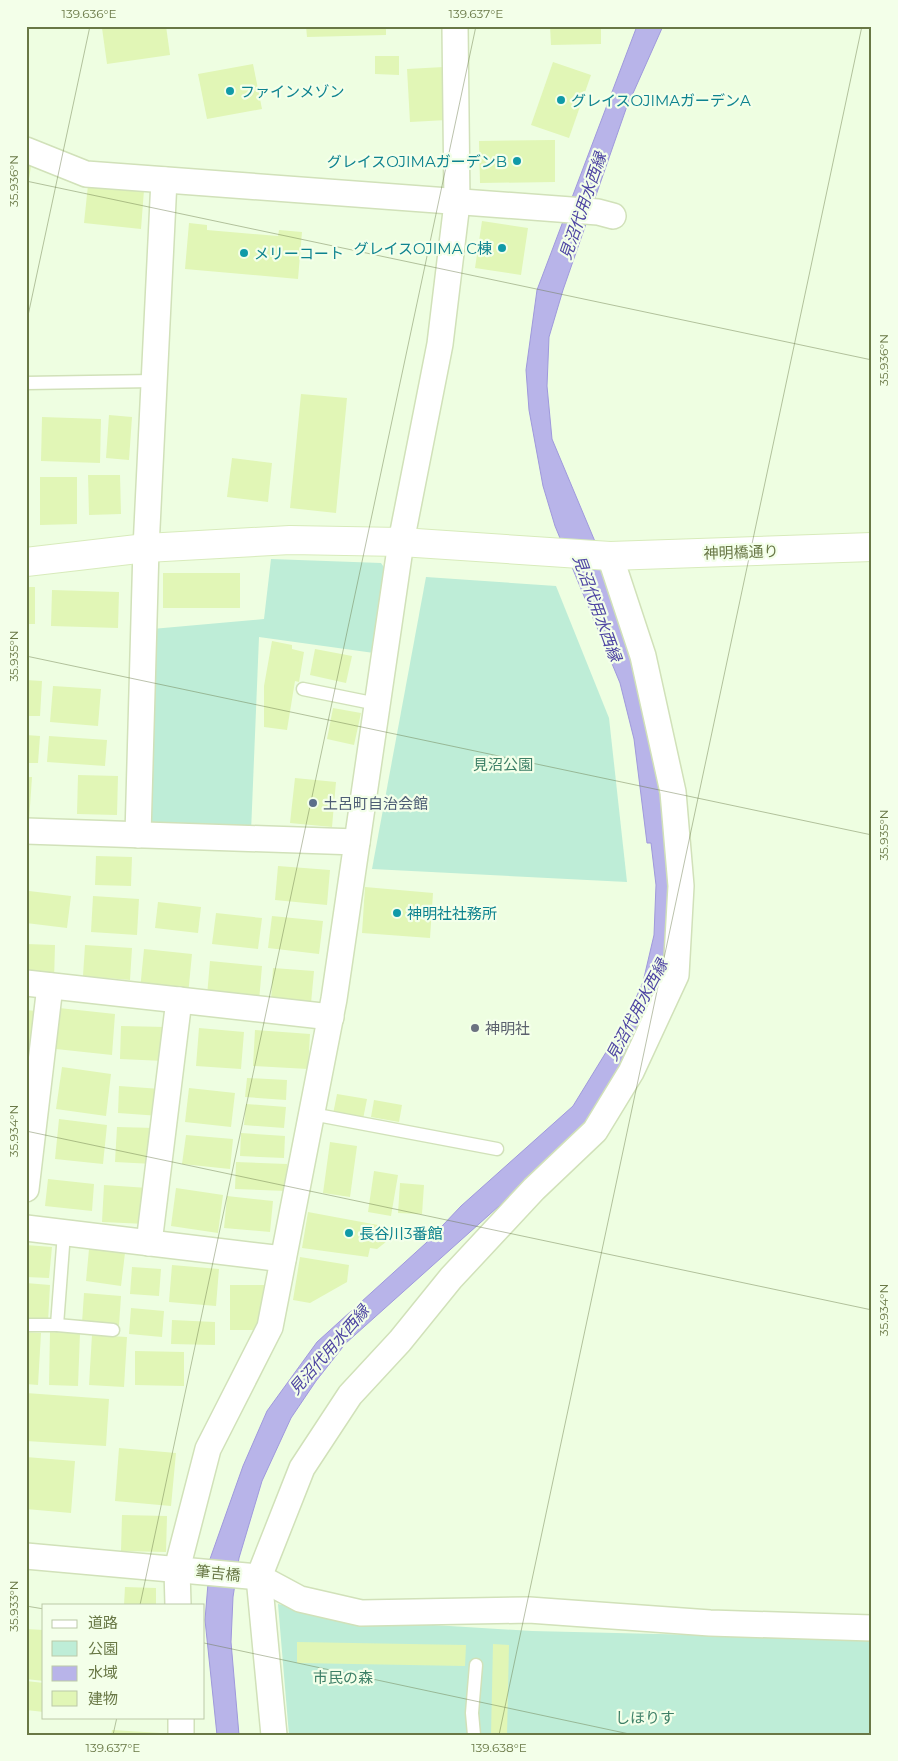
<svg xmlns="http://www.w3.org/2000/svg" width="898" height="1761" font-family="Montserrat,'Noto Sans JP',sans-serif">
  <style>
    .green { fill: #beedd7 }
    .water { fill: #b8b4e9; stroke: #9f99dc }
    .building { fill: #e1f6b6 }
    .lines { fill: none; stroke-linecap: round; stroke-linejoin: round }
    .lane-casing { stroke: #d1e1b9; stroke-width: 15 }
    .street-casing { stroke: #d1e1b9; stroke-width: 28 }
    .secondary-casing { stroke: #d8ebbb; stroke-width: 30 }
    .lane { stroke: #fff; stroke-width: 12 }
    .street { stroke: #fff; stroke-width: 25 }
    .secondary { stroke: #fff; stroke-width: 28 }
    .ticks { fill: none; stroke: #697846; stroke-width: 1; stroke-opacity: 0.45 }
    .culture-dot { fill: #0f9aa8; stroke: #f3ffe9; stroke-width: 2 }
    .service-dot { fill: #5c6f8a; stroke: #f3ffe9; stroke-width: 2 }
    .worship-dot { fill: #6b7280; stroke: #f3ffe9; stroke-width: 2 }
    .labels { text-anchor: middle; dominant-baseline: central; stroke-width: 4.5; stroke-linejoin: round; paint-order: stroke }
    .culture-label { font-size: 15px; fill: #0d838f; stroke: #f3ffe9; text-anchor: start }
    .street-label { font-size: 15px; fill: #697846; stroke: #f3ffe9 }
    .park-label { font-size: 15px; fill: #3c7f66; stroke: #f3ffe9 }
    .service-label { font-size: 15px; fill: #4e5e75; stroke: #f3ffe9; text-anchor: start }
    .worship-label { font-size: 15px; fill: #5b616d; stroke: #f3ffe9; text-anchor: start }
    .water-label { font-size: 16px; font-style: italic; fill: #4e45a3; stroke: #f3ffe9 }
    .neatline { fill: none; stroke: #697846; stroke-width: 2 }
    .ticks-label { font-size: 12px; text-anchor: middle; fill: #697846 }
  </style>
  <rect width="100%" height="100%" fill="#eefee1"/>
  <g class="green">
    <polygon points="271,559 381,563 390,576 374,653 259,637 251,832 149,827 152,629 264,619"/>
    <polygon points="426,577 556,586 609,718 627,882 372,869"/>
    <polygon points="278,1604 353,1620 532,1631 872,1639 872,1735 289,1735"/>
  </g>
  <polygon class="water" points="637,26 663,26 626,109 563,290 549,337 547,386 552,439 612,582 651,732 675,877 668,964 617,1080 585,1122 527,1181 346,1343 316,1381 291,1418 262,1481 239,1558 233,1597 231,1642 239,1735 217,1735 205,1620 210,1559 243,1466 267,1411 317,1342 426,1243 461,1206 573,1106 627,1018 643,982 654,935 656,885 651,843 647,843 634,739 620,683 555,526 543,486 529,410 526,370 537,290"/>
  <g class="building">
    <polygon points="114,26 166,26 170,55 107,64 102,28"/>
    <polygon points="306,26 386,26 386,35 307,37"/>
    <polygon points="550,26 601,26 601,44 551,45"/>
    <polygon points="375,56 399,56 399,75 375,74"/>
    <polygon points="553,62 591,75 569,138 531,125"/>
    <polygon points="253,64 262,109 207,119 198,74"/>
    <polygon points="444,67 447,120 410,122 407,69"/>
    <polygon points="555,140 555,182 480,183 479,141"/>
    <polygon points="26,166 31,166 27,192 26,192"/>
    <polygon points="88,185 144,190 141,229 84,223"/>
    <polygon points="482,221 528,228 521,275 475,268"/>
    <polygon points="189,223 207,225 207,230 278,236 279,230 302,232 298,279 185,269"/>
    <polygon points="301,394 347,398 336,513 290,508"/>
    <polygon points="109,415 132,417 129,460 106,458"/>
    <polygon points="42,417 101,419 100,463 41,461"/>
    <polygon points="232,458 272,463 268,502 227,497"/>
    <polygon points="88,475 120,475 121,514 89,515"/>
    <polygon points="40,477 77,477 77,524 40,525"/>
    <rect x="163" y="573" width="77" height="35"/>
    <rect x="26" y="587" width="9" height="37"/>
    <polygon points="52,590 119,592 118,628 51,626"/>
    <polygon points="272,641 292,645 292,649 304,652 299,682 295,681 287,730 264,727 264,686"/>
    <polygon points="315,649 352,656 346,683 310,675"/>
    <polygon points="26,680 42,681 40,716 26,716"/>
    <polygon points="53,686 101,689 98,726 50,722"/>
    <polygon points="333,708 361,713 354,745 327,739"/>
    <polygon points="26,735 40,736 38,763 26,763"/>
    <polygon points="49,736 107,740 105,766 47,762"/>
    <polygon points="78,775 118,776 117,815 77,814"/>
    <polygon points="26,777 32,777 29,821 26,820"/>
    <polygon points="295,778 336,782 332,827 290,823"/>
    <polygon points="96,856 132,857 131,886 95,885"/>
    <polygon points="278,866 330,870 327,905 275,900"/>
    <polygon points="365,887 433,893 430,938 362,933"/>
    <polygon points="29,891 71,896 67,928 26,923"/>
    <polygon points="93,896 139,899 137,935 91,932"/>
    <polygon points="158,902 201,907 198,933 155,928"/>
    <polygon points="216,913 262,918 258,949 212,944"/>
    <polygon points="272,916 323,921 319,954 268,948"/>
    <polygon points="26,944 55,945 54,981 26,980"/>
    <polygon points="85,945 132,948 130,980 83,976"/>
    <polygon points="144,949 192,954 188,995 140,990"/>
    <polygon points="210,961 262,966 259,1001 207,996"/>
    <polygon points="273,968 314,971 311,1003 271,1000"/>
    <polygon points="59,1008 115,1014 112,1055 56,1049"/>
    <polygon points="26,1010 36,1011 33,1050 26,1050"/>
    <polygon points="121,1026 165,1027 164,1061 120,1059"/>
    <polygon points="199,1028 244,1032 241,1069 196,1066"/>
    <polygon points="255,1030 310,1034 308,1069 253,1066"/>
    <polygon points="62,1067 111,1074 106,1116 56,1109"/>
    <polygon points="247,1078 287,1080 286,1100 245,1097"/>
    <polygon points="119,1086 161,1089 160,1116 118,1113"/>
    <polygon points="189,1088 235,1093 231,1127 185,1122"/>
    <polygon points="337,1094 367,1099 363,1119 333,1114"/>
    <polygon points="374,1100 402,1105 399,1122 371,1117"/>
    <polygon points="246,1104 286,1107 284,1128 244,1125"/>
    <polygon points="59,1119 107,1125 103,1164 55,1159"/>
    <polygon points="117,1127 155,1128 153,1164 115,1162"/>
    <polygon points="241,1133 285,1136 284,1158 240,1156"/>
    <polygon points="186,1135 233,1139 230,1169 182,1164"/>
    <polygon points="330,1142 357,1146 350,1197 323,1193"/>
    <polygon points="236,1162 287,1164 286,1191 235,1189"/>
    <polygon points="374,1171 398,1175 391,1216 368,1212"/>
    <polygon points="48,1179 94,1184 92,1211 45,1206"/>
    <polygon points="400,1183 424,1185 422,1214 398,1213"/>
    <polygon points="104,1185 148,1188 146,1224 102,1222"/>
    <polygon points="176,1188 223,1195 218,1233 171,1226"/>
    <polygon points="227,1196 273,1201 270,1232 224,1228"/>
    <polygon points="308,1212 394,1228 391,1238 377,1249 370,1248 368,1257 302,1248"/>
    <polygon points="26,1245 52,1247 49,1278 26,1277"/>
    <polygon points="89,1249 125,1253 121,1286 86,1281"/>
    <polygon points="300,1257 349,1265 347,1282 310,1303 293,1300"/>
    <polygon points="172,1265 219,1269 216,1306 169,1302"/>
    <polygon points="132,1267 161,1269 159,1296 130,1294"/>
    <polygon points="26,1283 50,1285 48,1322 26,1321"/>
    <rect x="230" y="1285" width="34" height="45"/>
    <polygon points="84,1293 121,1296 119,1325 82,1323"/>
    <polygon points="131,1308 164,1311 162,1337 129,1334"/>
    <polygon points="172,1320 215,1322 215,1345 171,1344"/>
    <polygon points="26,1332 41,1333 38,1385 26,1384"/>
    <polygon points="50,1332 80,1333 78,1386 49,1385"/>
    <polygon points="92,1335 127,1337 124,1387 89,1385"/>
    <polygon points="135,1351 184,1352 184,1386 135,1385"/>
    <polygon points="26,1393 109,1399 106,1446 26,1441"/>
    <polygon points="119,1448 176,1453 171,1506 115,1501"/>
    <polygon points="26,1457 75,1461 71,1513 26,1509"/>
    <polygon points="122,1515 167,1516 166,1552 121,1551"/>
    <polygon points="125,1587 156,1588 156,1605 124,1605"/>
    <polygon points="26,1629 44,1630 44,1681 26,1679"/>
    <polygon points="297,1642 466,1645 465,1666 297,1663"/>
    <polygon points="493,1644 509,1645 507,1735 491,1735"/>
    <polygon points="26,1681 44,1683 44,1712 26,1710"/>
    <polygon points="112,1730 161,1733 161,1735 111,1735"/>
  </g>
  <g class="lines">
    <defs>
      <g id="lane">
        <polyline points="26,383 154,381"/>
        <polyline points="303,689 377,704"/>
        <polyline points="312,1114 497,1149"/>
        <polyline points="26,1325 57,1325 113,1330"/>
        <polyline points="57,1325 64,1233"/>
        <polyline points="474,1735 472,1713 476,1665"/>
      </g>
      <g id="street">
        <polyline points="26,150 86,174 598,212 613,216"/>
        <polyline points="26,831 357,842"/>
        <polyline points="138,835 146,548 164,180"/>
        <polyline points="26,983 331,1017"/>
        <polyline points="26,1189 50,986"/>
        <polyline points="26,1228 283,1259"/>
        <polyline points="149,1243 179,1000"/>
        <polyline points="26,1556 259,1577 300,1599 361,1613 529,1610 710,1623 872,1628"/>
        <polyline points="178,1605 177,1569 208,1449 270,1327 334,999 401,542 440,344 457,203 455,26"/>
        <polyline points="181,1717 181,1735"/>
        <polyline points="274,1735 259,1577 302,1468 350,1395 400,1341 451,1278 534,1189 595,1131 631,1072 676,975 681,886 673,792 643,656 610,556"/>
      </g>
      <polyline id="secondary" points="26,562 146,548 290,540 401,542 610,556 872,547"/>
    </defs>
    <use href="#lane" class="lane-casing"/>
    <use href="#street" class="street-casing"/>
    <use href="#secondary" class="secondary-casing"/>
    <use href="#lane" class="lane"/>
    <use href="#street" class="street"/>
    <use href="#secondary" class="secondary"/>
  </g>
  <path class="ticks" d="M26,181l846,179M26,325l64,-299M26,656l846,179M26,1131l846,179M140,1605l336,-1579M26,1606l18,3M204,1643l430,92M113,1735l4,-18M499,1735l363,-1709"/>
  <g class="culture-dot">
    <circle cx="230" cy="91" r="5"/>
    <circle cx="561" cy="100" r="5"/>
    <circle cx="517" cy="161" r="5"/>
    <circle cx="502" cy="248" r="5"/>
    <circle cx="244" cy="253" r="5"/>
    <circle cx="397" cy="913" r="5"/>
    <circle cx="349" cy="1233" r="5"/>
  </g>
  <circle class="service-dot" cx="313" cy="803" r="5"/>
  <circle class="worship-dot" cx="475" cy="1028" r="5"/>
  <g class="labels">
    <g class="culture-label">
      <text x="240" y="91">ファインメゾン</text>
      <text x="571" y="100">グレイスOJIMAガーデンA</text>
      <text x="507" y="161" text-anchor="end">グレイスOJIMAガーデンB</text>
      <text x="492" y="248" text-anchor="end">グレイスOJIMA C棟</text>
      <text x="254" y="253">メリーコート</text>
      <text x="407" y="913">神明社社務所</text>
      <text x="359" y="1233">長谷川3番館</text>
    </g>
    <g class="street-label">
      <text transform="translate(741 552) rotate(-2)">神明橋通り</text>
      <text transform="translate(218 1573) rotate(6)">筆吉橋</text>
    </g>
    <g class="park-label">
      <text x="503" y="764">見沼公園</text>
      <text x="343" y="1677">市民の森</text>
      <text x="645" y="1717">しほりす</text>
    </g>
    <g class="service-label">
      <text x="323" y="803">土呂町自治会館</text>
    </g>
    <g class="worship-label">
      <text x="485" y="1028">神明社</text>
    </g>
    <g class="water-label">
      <text transform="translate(583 206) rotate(-71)">見沼代用水西縁</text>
      <text transform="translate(597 608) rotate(70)">見沼代用水西縁</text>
      <text transform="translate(637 1010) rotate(-62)">見沼代用水西縁</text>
      <text transform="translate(329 1350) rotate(-49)">見沼代用水西縁</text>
    </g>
  </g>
  <rect width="898" height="1761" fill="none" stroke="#f3ffe9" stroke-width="55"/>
  <rect x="42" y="1604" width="162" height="115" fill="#f3ffe9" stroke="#bcc9a8"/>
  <rect x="52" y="1620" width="25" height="8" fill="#ffffff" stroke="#bcc9a8"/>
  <text x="88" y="1628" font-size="15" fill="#697846">道路</text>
  <rect x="52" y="1641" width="25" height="15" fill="#beedd7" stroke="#bcc9a8"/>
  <text x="88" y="1654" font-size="15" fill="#697846">公園</text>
  <rect x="52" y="1666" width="25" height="15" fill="#b8b4e9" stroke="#bcc9a8"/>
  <text x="88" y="1678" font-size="15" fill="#697846">水域</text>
  <rect x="52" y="1691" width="25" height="15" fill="#e1f6b6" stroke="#bcc9a8"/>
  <text x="88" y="1704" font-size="15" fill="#697846">建物</text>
  <rect x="28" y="28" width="842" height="1706" class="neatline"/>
  <g class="ticks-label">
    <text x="89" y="18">139.636°E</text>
    <text x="476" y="18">139.637°E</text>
    <text transform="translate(14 181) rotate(-90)" y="4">35.936°N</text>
    <text transform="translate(884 360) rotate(-90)" y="4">35.936°N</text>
    <text transform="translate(14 656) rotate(-90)" y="4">35.935°N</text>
    <text transform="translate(884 835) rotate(-90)" y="4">35.935°N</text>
    <text transform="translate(14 1131) rotate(-90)" y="4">35.934°N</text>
    <text transform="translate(884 1310) rotate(-90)" y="4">35.934°N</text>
    <text transform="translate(14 1606) rotate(-90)" y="4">35.933°N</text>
    <text x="113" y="1752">139.637°E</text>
    <text x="499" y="1752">139.638°E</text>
  </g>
</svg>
